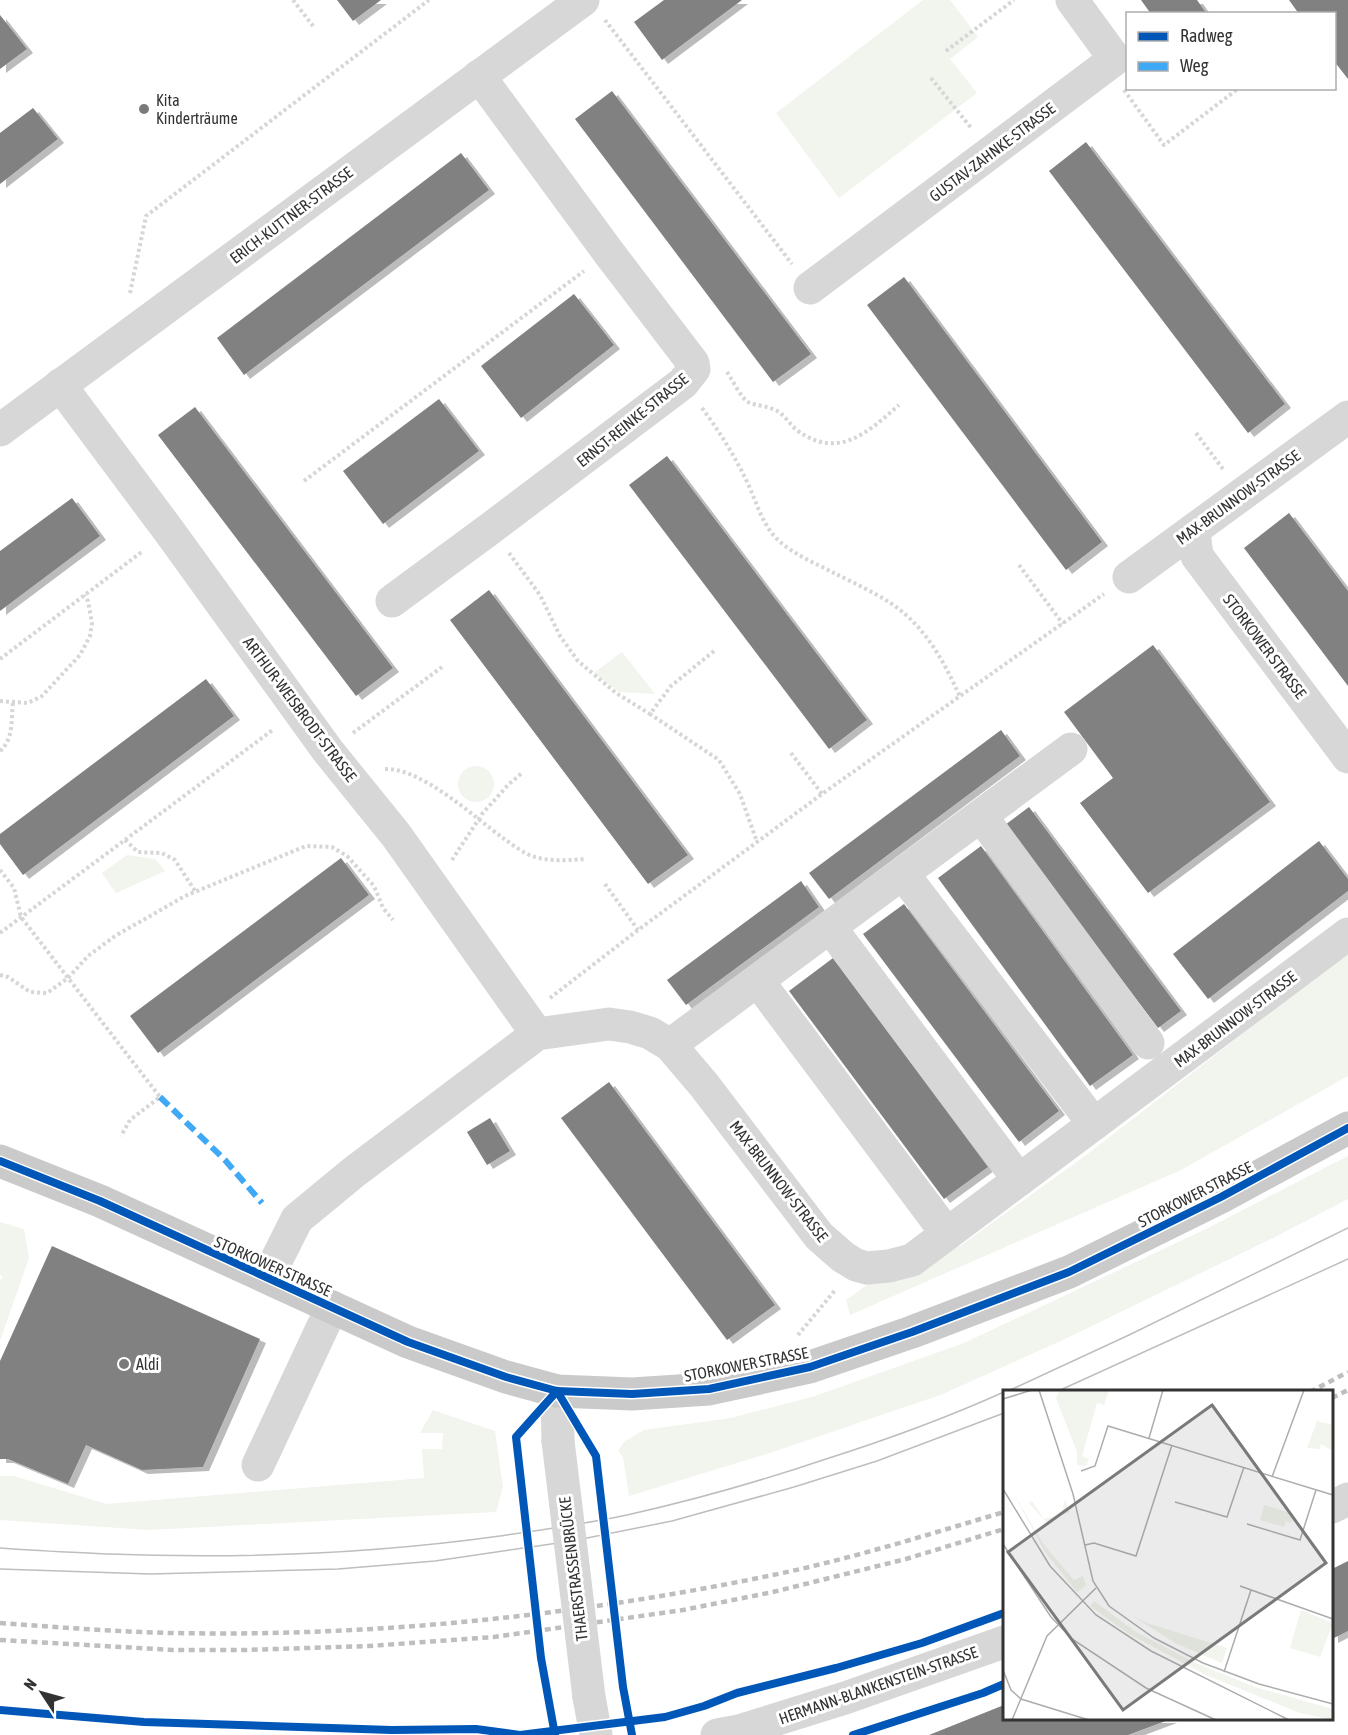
<svg xmlns="http://www.w3.org/2000/svg" width="1348" height="1735" font-family="'Asap Condensed',sans-serif">
  <style>
    .green { fill: #f1f5ed }
    .building { fill: #818181; filter: url(#shadow) }
    .lines { fill: none; stroke-linecap: round; stroke-linejoin: round }
    .path { stroke: #d6d6d6; stroke-width: 4; stroke-dasharray: 3 3; stroke-linecap: butt }
    .minor { stroke: #d7d7d7; stroke-width: 33 }
    .major { stroke: #cacaca; stroke-width: 33 }
    .tram { stroke: #bebebe; stroke-width: 1.5 }
    .rail { stroke: #bebebe; stroke-width: 4.5; stroke-dasharray: 6 4.5; stroke-linecap: butt }
    .minor-bridge { stroke: #d7d7d7; stroke-width: 33 }
    .quiet { stroke: #3fa9f5; stroke-width: 6; stroke-dasharray: 12 6; stroke-linecap: butt }
    .cycleway-casing { stroke: #fff; stroke-width: 11 }
    .cycleway { stroke: #0057b8; stroke-width: 8 }
    .poi-dot { fill: #7a7a7a; stroke: #fff; stroke-width: 2 }
    .labels { text-anchor: middle; dominant-baseline: central; stroke-width: 6; stroke-linejoin: round; paint-order: stroke }
    .poi-label { font-size: 16px; fill: #333; stroke: #fff; text-anchor: start }
    .street-label { font-size: 16px; fill: #333; stroke: #fff }
    .inset-road { fill: none; stroke: #adadad; stroke-width: 1.5 }
    .view { fill: #7a7a7a; fill-opacity: 0.15; stroke: #7a7a7a; stroke-width: 3 }
    .inset-edge { fill: none; stroke: #333; stroke-width: 3 }
  </style>
  <defs>
    <filter id="shadow"><feDropShadow dx="6" dy="4" stdDeviation="0" flood-color="#0004"/></filter>
  </defs>
  <rect width="100%" height="100%" fill="#fff"/>
  <g class="green">
    <polygon points="923,0 950,0 978,37 950,59 977,93 839,198 776,113"/>
    <polygon points="622,652 655,694 619,692 594,673"/>
    <circle cx="476" cy="784" r="18"/>
    <polygon points="127,855 155,859 165,871 116,893 102,873"/>
    <polygon points="1348,952 1348,1076 1181,1170 850,1315 846,1300 874,1280 904,1275 960,1246 1085,1156"/>
    <polygon points="1348,1156 1348,1199 1275,1237 1065,1339 943,1394 770,1453 629,1496 623,1457 618,1451 625,1441 644,1430 731,1418 815,1396 964,1343 1206,1229"/>
    <polygon points="0,1222 24,1229 29,1258 0,1341 0,1280 3,1278 0,1274"/>
    <polygon points="433,1410 495,1431 503,1487 496,1512 149,1530 0,1520 0,1476 14,1476 106,1504 424,1478 422,1449 442,1449 443,1433 420,1433"/>
  </g>
  <g class="building">
    <polygon points="337,0 381,0 353,21"/>
    <polygon points="664,0 742,0 662,60 634,22"/>
    <polygon points="1141,0 1197,0 1207,14 1151,14"/>
    <polygon points="1289,0 1348,0 1348,79 1334,61 1334,14 1299,14"/>
    <polygon points="0,15 27,49 0,69"/>
    <polygon points="612,91 811,354 773,382 575,119"/>
    <polygon points="33,108 58,139 0,184 0,133"/>
    <polygon points="1086,142 1285,404 1248,433 1049,171"/>
    <polygon points="461,153 489,190 244,375 217,338"/>
    <polygon points="904,277 1102,542 1066,570 867,305"/>
    <polygon points="574,294 614,345 521,418 481,366"/>
    <polygon points="439,399 479,451 383,524 343,471"/>
    <polygon points="195,407 393,668 356,696 158,435"/>
    <polygon points="667,456 867,720 829,749 629,485"/>
    <polygon points="72,498 100,536 0,611 0,551"/>
    <polygon points="1289,513 1348,591 1348,686 1244,548"/>
    <polygon points="489,590 688,855 648,884 450,620"/>
    <polygon points="1153,645 1270,802 1148,893 1080,803 1113,778 1064,712"/>
    <polygon points="206,679 234,716 23,875 0,844 0,834"/>
    <polygon points="1001,730 1020,756 829,899 809,873"/>
    <polygon points="1029,807 1181,1011 1158,1028 1005,825"/>
    <polygon points="1319,841 1348,879 1348,891 1208,999 1173,954"/>
    <polygon points="981,846 1133,1055 1090,1086 938,878"/>
    <polygon points="341,858 369,895 158,1053 130,1016"/>
    <polygon points="801,881 819,907 686,1005 667,980"/>
    <polygon points="904,904 1059,1111 1019,1142 863,934"/>
    <polygon points="833,958 988,1167 944,1199 789,991"/>
    <polygon points="609,1082 775,1305 727,1340 561,1118"/>
    <polygon points="490,1118 510,1151 487,1165 467,1132"/>
    <polygon points="52,1246 260,1339 203,1467 142,1470 86,1445 68,1484 8,1459 0,1459 0,1361"/>
    <polygon points="1348,1561 1348,1631 1332,1639 1332,1569"/>
    <polygon points="1004,1705 1004,1718 1171,1719 1128,1735 929,1735"/>
  </g>
  <g class="lines">
    <g class="path">
      <polyline points="293,0 313,26"/>
      <polyline points="605,20 792,264"/>
      <polyline points="946,51 1014,0"/>
      <polyline points="931,78 972,129"/>
      <polyline points="1124,90 1164,145 1239,88"/>
      <polyline points="130,293 146,216 429,0"/>
      <path d="M727,372c5,7 14,26 21,30 9,4 22,4 31,10 7,5 12,14 19,19 41,29 70,1 101,-26"/>
      <path d="M702,408c18,24 34,50 47,78 8,18 13,37 27,52 16,16 39,25 58,35 22,11 53,25 71,41 26,23 41,52 55,83"/>
      <polyline points="1196,433 1223,469"/>
      <polyline points="304,481 584,271"/>
      <polyline points="509,553 540,595 560,636 578,661 616,693 650,714"/>
      <polyline points="1019,565 1063,624"/>
      <polyline points="714,651 671,686 650,714 719,760 740,794 757,842"/>
      <polyline points="0,659 143,551"/>
      <polyline points="0,701 28,703 42,696 80,655 90,636 92,623 88,601 84,595"/>
      <polyline points="353,733 442,667"/>
      <path d="M0,751c14,-12 11,-32 13,-49"/>
      <polyline points="791,753 822,794"/>
      <path d="M385,769c37,-1 89,48 118,69 10,7 21,16 32,19 17,5 34,3 51,2"/>
      <polyline points="125,840 138,852 162,853 175,860 195,891"/>
      <polyline points="452,860 482,814 509,784 522,773"/>
      <polyline points="0,870 14,888 21,917 160,1097 130,1120 121,1136"/>
      <polyline points="605,884 638,930"/>
      <polyline points="0,933 274,729"/>
      <polyline points="0,975 8,977 30,992 47,993 68,978 88,956 115,936 185,896 306,846 332,847 347,856 374,886 383,908 393,920"/>
      <polyline points="550,998 638,930 822,794 1104,594"/>
      <polyline points="798,1335 836,1289"/>
    </g>
    <g class="minor">
      <polyline points="810,288 1115,59 1072,0"/>
      <polyline points="60,385 169,531 328,751 396,835 537,1034"/>
      <polyline points="0,430 583,0"/>
      <polyline points="1194,531 1197,556 1348,757"/>
      <polyline points="1129,577 1348,417"/>
      <polyline points="392,601 491,528 683,383 694,369 693,363 609,253 479,76"/>
      <polyline points="981,816 1148,1043"/>
      <polyline points="903,874 1094,1124"/>
      <polyline points="830,927 1019,1180"/>
      <polyline points="758,981 947,1234"/>
      <polyline points="670,1045 1071,749"/>
      <polyline points="268,1277 297,1219 354,1172 537,1034 609,1024 630,1027 650,1033 670,1045 704,1085 819,1236 843,1257 856,1265 867,1268 889,1266 912,1260 1348,934"/>
      <polyline points="557,1391 558,1441"/>
      <polyline points="258,1465 332,1307"/>
      <polyline points="1332,1507 1348,1499"/>
      <polyline points="589,1697 596,1735"/>
      <polyline points="717,1735 739,1731 845,1698 1004,1642"/>
    </g>
    <polyline class="major" points="0,1161 100,1201 408,1342 506,1377 557,1391 632,1394 709,1389 810,1367 912,1332 1069,1272 1221,1197 1348,1128"/>
    <g class="tram">
      <polyline points="1006,1392 1129,1335 1348,1228"/>
      <polyline points="1056,1392 1348,1259"/>
      <path d="M0,1548c36,3 72,4 108,6 131,5 262,0 392,-18 42,-6 85,-12 127,-21 67,-15 134,-34 199,-56 60,-19 120,-41 178,-67"/>
      <polyline points="0,1569 150,1574 338,1569 435,1561 572,1541 672,1521 794,1487 877,1461 1004,1413"/>
    </g>
    <g class="rail">
      <polyline points="1310,1392 1348,1372"/>
      <polyline points="1332,1398 1348,1390"/>
      <path d="M0,1623c58,4 116,9 174,10 199,4 399,-17 594,-57 80,-16 158,-41 236,-64"/>
      <polyline points="0,1640 173,1650 244,1650 369,1646 494,1637 683,1610 773,1592 906,1559 1004,1529"/>
    </g>
    <polyline class="minor-bridge" points="558,1441 589,1697"/>
    <polyline class="quiet" points="160,1097 225,1160 262,1203"/>
    <defs>
      <g id="cycleway">
        <polyline points="0,1161 100,1201 408,1342 506,1377 557,1391 632,1394 709,1389 810,1367 912,1332 1069,1272 1221,1197 1348,1128"/>
        <polyline points="557,1391 596,1456 623,1687 632,1735"/>
        <polyline points="0,1710 144,1722 392,1730 476,1729 520,1735 665,1717 704,1706 737,1693 836,1668 922,1643 1004,1613"/>
        <polyline points="555,1735 541,1658 516,1437 557,1391"/>
        <polyline points="853,1735 983,1693 1004,1684"/>
      </g>
    </defs>
    <use href="#cycleway" class="cycleway-casing"/>
    <use href="#cycleway" class="cycleway"/>
  </g>
  <g class="poi-dot">
    <circle cx="144" cy="109" r="6"/>
    <circle cx="124" cy="1364" r="6"/>
  </g>
  <g class="labels">
    <g class="poi-label">
      <text x="156" y="100">Kita<tspan x="156" dy="18">Kinderträume</tspan></text>
      <text x="136" y="1364">Aldi</text>
    </g>
    <g class="street-label">
      <text transform="translate(992 152) rotate(-37)">GUSTAV-ZAHNKE-STRASSE</text>
      <text transform="translate(291 215) rotate(-37)">ERICH-KUTTNER-STRASSE</text>
      <text transform="translate(632 420) rotate(-39)">ERNST-REINKE-STRASSE</text>
      <text transform="translate(1238 497) rotate(-36)">MAX-BRUNNOW-STRASSE</text>
      <text transform="translate(1265 646) rotate(53)">STORKOWER STRASSE</text>
      <text transform="translate(300 709) rotate(53)">ARTHUR-WEISBRODT-STRASSE</text>
      <text transform="translate(1235 1019) rotate(-37)">MAX-BRUNNOW-STRASSE</text>
      <text transform="translate(779 1181) rotate(52)">MAX-BRUNNOW-STRASSE</text>
      <text transform="translate(1195 1194) rotate(-27)">STORKOWER STRASSE</text>
      <text transform="translate(273 1266) rotate(24)">STORKOWER STRASSE</text>
      <text transform="translate(746 1364) rotate(-11)">STORKOWER STRASSE</text>
      <text transform="translate(573 1569) rotate(-97)">THAERSTRASSENBRÜCKE</text>
      <text transform="translate(878 1685) rotate(-19)">HERMANN-BLANKENSTEIN-STRASSE</text>
    </g>
  </g>
  <g transform="translate(1003 1390)">
    <rect width="330" height="330" fill="#fff"/>
    <path d="M57,0h49l-5,15 -7,-2 -15,53 7,3 -3,7 -9,-1v-13l-21,-54zM314,31l16,4v26l-12,-7 -1,5 -13,-1zM7,97l34,58 30,35 9,-4 3,9 -6,5 -3,2 -32,-40zM62,109l5,13 -24,10 -17,-19 3,-2 12,18 18,-5zM261,115l29,9 -2,9 -5,-2 -2,6 -24,-7zM91,211l42,31 60,31 59,24 78,22v11l-33,-7 -94,-38 -77,-41 -39,-28zM298,220l32,13 -13,34 -30,-9zM128,225l16,8 80,25 -5,15 -47,-20z" fill="#f1f5ed"/>
    <path class="inset-road" d="M36,0l34,104 20,87 16,25 45,32 49,25 56,21 74,20M0,9l29,-9M146,48l14,-48M78,81l14,-5 13,-40 225,69M269,87l32,-87M0,99l47,77 46,49 55,36 138,69M172,112l52,15 17,-50M244,134l53,16 16,-50M0,154l48,73 21,22 74,49 70,32M82,155l9,-2 42,13 36,-111M237,196l93,33M0,280l8,20 10,9 68,21M221,282l27,-82M9,330l35,-84 49,-48"/>
    <path class="view" d="M209,15l114,158 -203,147 -115,-158z"/>
    <rect width="330" height="330" class="inset-edge"/>
  </g>
  <rect x="1126" y="12" width="210" height="78" fill="#ffffff" stroke="#adadad" stroke-width="1.5"/>
  <rect x="1138" y="32" width="30" height="9" fill="#0057b8" stroke="#adadad" stroke-width="1.5"/>
  <text x="1180" y="42" font-size="18" fill="#333333">Radweg</text>
  <rect x="1138" y="62" width="30" height="9" fill="#3fa9f5" stroke="#adadad" stroke-width="1.5"/>
  <text x="1180" y="72" font-size="18" fill="#333333">Weg</text>
  <g transform="translate(42 1693) rotate(306)" stroke="#ffffff" stroke-width="4.5" paint-order="stroke">
  <path d="M0-4.5L10 22L0 15L-10 22Z" fill="#333333"/>
  <text y="-9" font-size="16" font-weight="bold" text-anchor="middle" fill="#333333">N</text>
  </g>
</svg>
